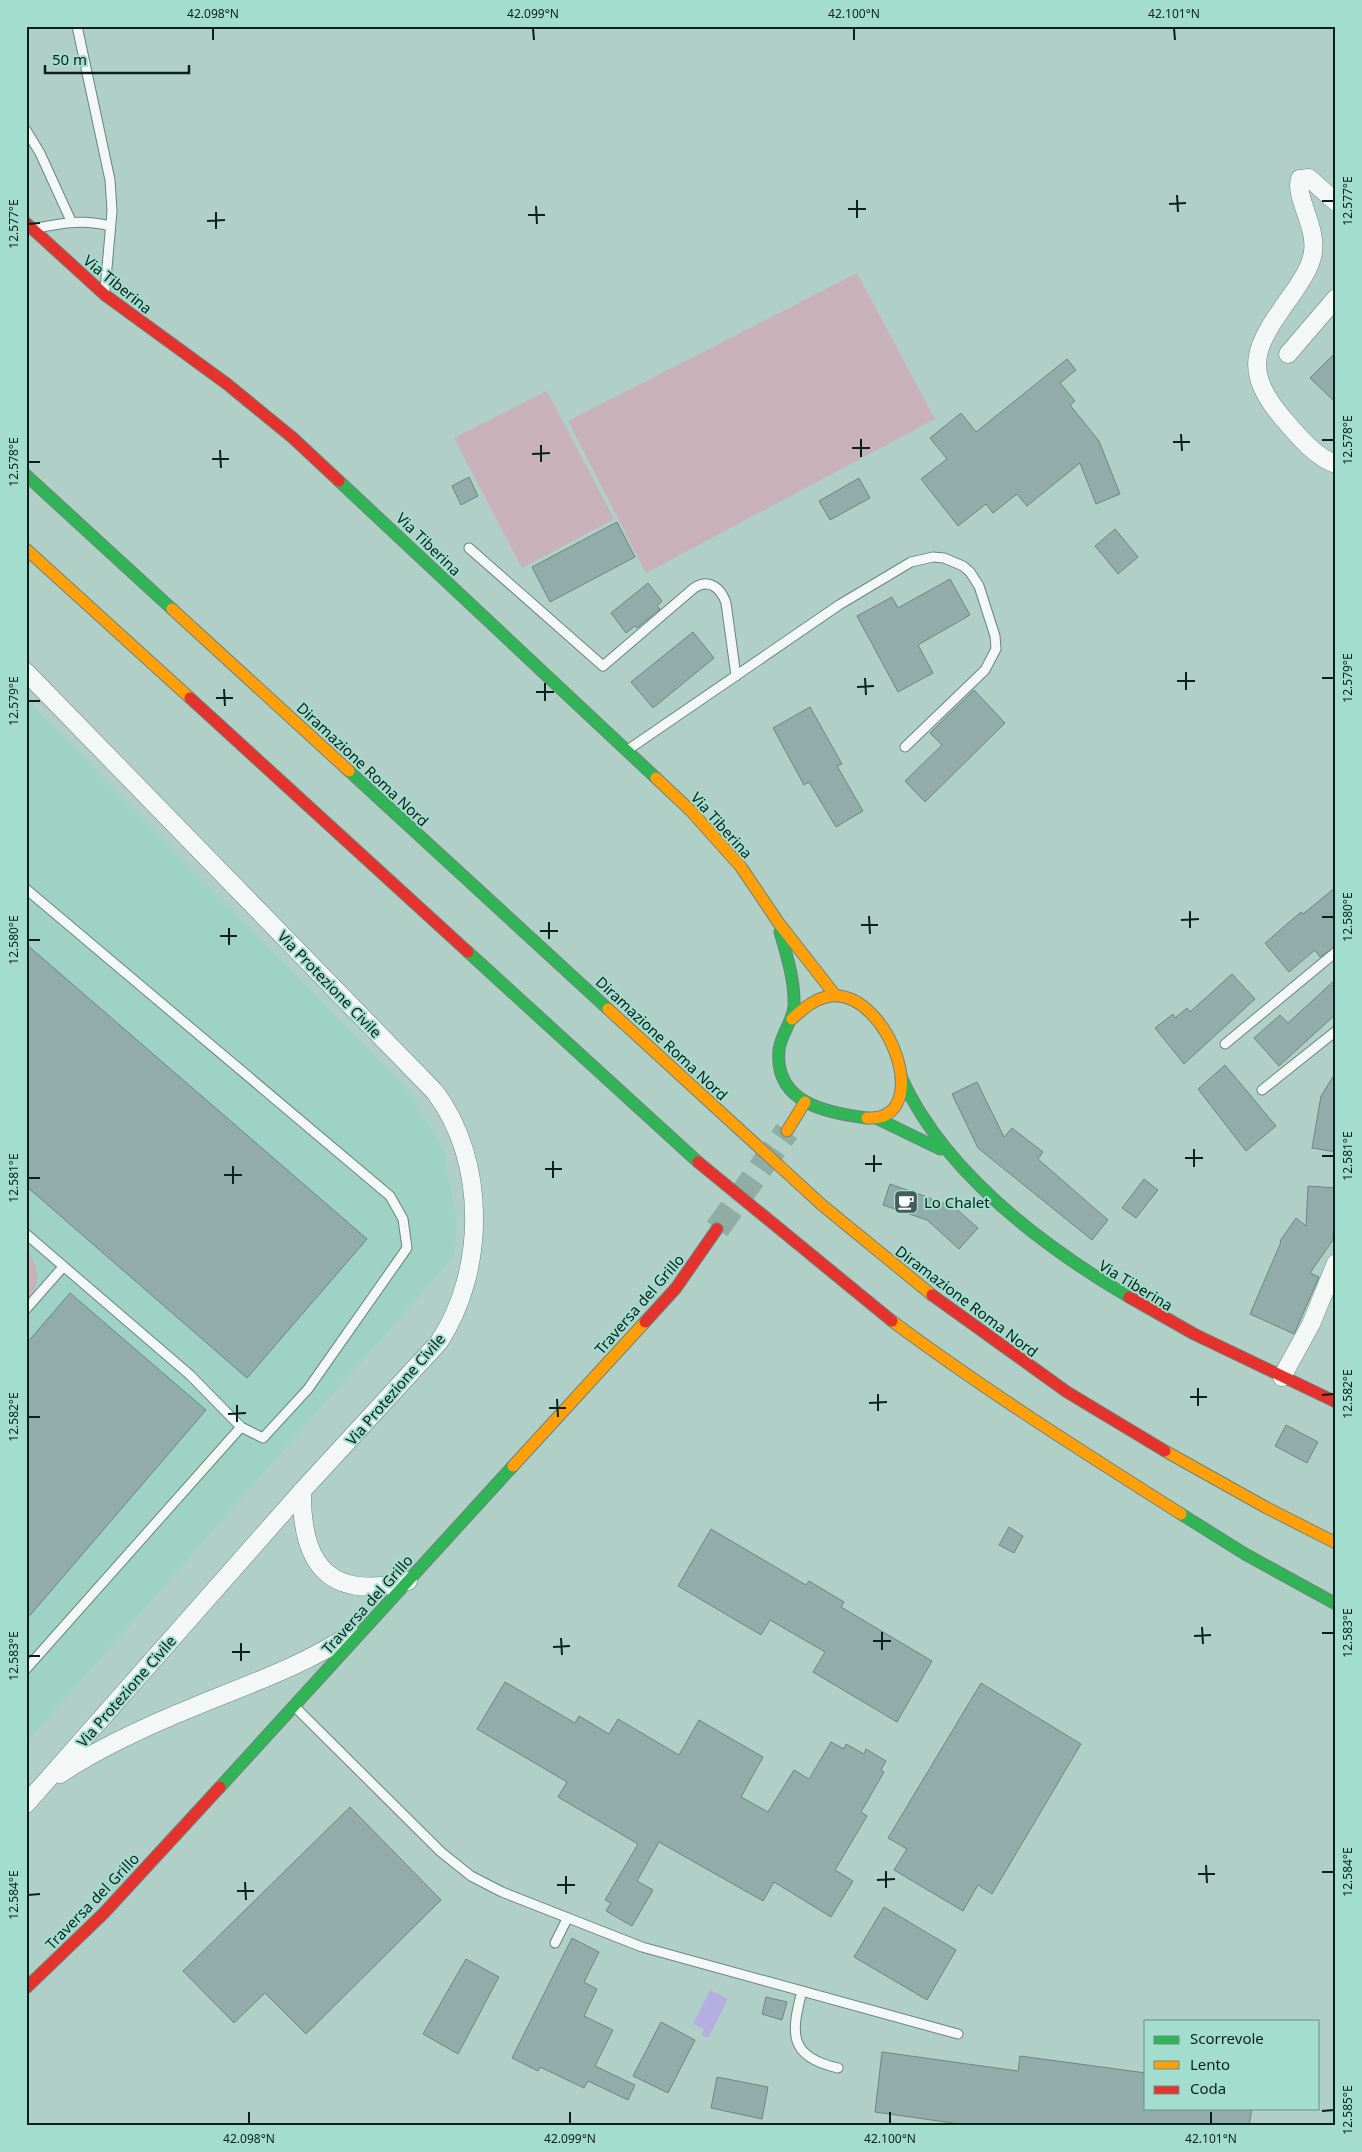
<svg xmlns="http://www.w3.org/2000/svg" width="1362" height="2152" font-family="'Noto Sans',sans-serif">
  <style>
    .built { fill: #9ed2c4 }
    .green { fill: #c9b1ba }
    .water { fill: #b4aee1 }
    .building { fill: #92ada9; stroke: #6c8783 }
    .lines { fill: none; stroke-linecap: round; stroke-linejoin: round }
    .secondary-tunnel { stroke: #8fada5; stroke-width: 25; stroke-dasharray: 25 12; stroke-linecap: butt }
    .lane-casing { stroke: #6b857e; stroke-width: 11 }
    .street-casing { stroke: #6b857e; stroke-width: 19 }
    .fast-casing { stroke: #6b857e; stroke-width: 13 }
    .slow-casing { stroke: #6b857e; stroke-width: 13 }
    .jam-casing { stroke: #6b857e; stroke-width: 13 }
    .lane { stroke: #f3f8f7; stroke-width: 9 }
    .street { stroke: #f3f8f7; stroke-width: 18 }
    .fast { stroke: #30b455; stroke-width: 11 }
    .slow { stroke: #ff9f0a; stroke-width: 11 }
    .jam { stroke: #e5322d; stroke-width: 11 }
    .ticks { fill: none; stroke: #09211b; stroke-width: 2 }
    .labels { text-anchor: middle; dominant-baseline: central; stroke-width: 4; stroke-linejoin: round; paint-order: stroke }
    .street-label { font-size: 15px; fill: #09211b; stroke: #a3ddcd }
    .poi-label { font-size: 15px; fill: #09211b; stroke: #a3ddcd; text-anchor: start }
    .neatline { fill: none; stroke: #09211b; stroke-width: 2 }
    .ticks-label { font-size: 12px; text-anchor: middle; fill: #09211b }
  </style>
  <rect width="100%" height="100%" fill="#b0d0c7"/>
  <polygon class="built" points="26,699 405,1087 443,1148 457,1222 454,1256 26,1743"/>
  <g class="green">
    <polygon points="857,273 935,419 646,573 568,421"/>
    <polygon points="547,391 614,519 522,568 454,438"/>
    <path d="M26,1247c12,21 18,34 0,53z"/>
  </g>
  <polygon class="water" points="710,1990 728,1999 708,2038 701,2035 704,2029 693,2024"/>
  <g class="building">
    <polygon points="1336,352 1336,403 1310,378"/>
    <polygon points="1067,359 1076,370 1060,383 1075,401 1070,405 1099,441 1120,494 1096,504 1080,463 1027,506 1017,494 993,513 986,504 958,526 921,479 947,459 930,438 961,413 976,432"/>
    <polygon points="469,477 478,496 461,505 452,486"/>
    <polygon points="859,478 870,498 830,520 819,501"/>
    <polygon points="617,522 635,557 550,602 532,567"/>
    <polygon points="1115,529 1138,557 1118,574 1095,546"/>
    <polygon points="950,579 970,615 918,645 933,673 898,692 857,616 892,597 898,608"/>
    <polygon points="648,583 662,601 657,606 660,609 637,628 635,626 626,633 611,613"/>
    <polygon points="693,632 714,658 653,708 631,682"/>
    <polygon points="974,690 1005,723 925,802 905,781 942,745 930,733"/>
    <polygon points="810,707 842,764 837,766 863,811 836,827 809,782 804,785 773,728"/>
    <polygon points="1336,887 1336,946 1320,957 1315,950 1289,972 1265,943 1301,912 1303,914"/>
    <polygon points="26,944 367,1239 247,1378 26,1186"/>
    <polygon points="1232,974 1255,999 1184,1064 1155,1028 1173,1014 1175,1018 1187,1008 1190,1012"/>
    <polygon points="1336,979 1336,1014 1279,1066 1254,1038 1280,1015 1288,1023"/>
    <polygon points="1225,1065 1276,1126 1246,1151 1198,1089"/>
    <polygon points="1336,1072 1336,1152 1312,1148 1321,1096"/>
    <polygon points="977,1082 1004,1137 1012,1128 1043,1152 1038,1159 1108,1220 1092,1240 978,1148 952,1094"/>
    <polygon points="1144,1179 1158,1190 1136,1218 1122,1208"/>
    <polygon points="890,1184 930,1198 940,1206 946,1200 978,1228 959,1249 927,1220 883,1205"/>
    <polygon points="1308,1186 1336,1188 1333,1240 1310,1273 1319,1277 1294,1334 1250,1314 1281,1242 1280,1241 1296,1218 1306,1226"/>
    <polygon points="70,1293 206,1410 26,1620 26,1344"/>
    <polygon points="1286,1425 1318,1442 1307,1463 1275,1446"/>
    <polygon points="1009,1527 1023,1536 1014,1553 999,1545"/>
    <polygon points="711,1529 806,1585 809,1581 844,1602 841,1607 932,1661 897,1722 813,1672 825,1652 770,1620 761,1635 678,1586"/>
    <polygon points="505,1682 575,1723 579,1716 609,1734 618,1719 679,1755 699,1720 763,1757 741,1797 768,1812 794,1770 809,1779 831,1742 844,1749 846,1744 864,1754 866,1749 886,1761 881,1770 884,1772 861,1812 867,1816 835,1870 853,1881 831,1917 774,1882 763,1901 659,1842 637,1881 653,1890 632,1926 606,1911 611,1903 605,1900 638,1844 558,1797 567,1782 477,1729"/>
    <polygon points="981,1683 1081,1744 992,1894 978,1885 963,1911 894,1870 907,1849 888,1838"/>
    <polygon points="350,1807 441,1900 306,2034 265,1993 234,2023 183,1971"/>
    <polygon points="884,1907 956,1950 927,2000 854,1957"/>
    <polygon points="572,1938 599,1952 584,1982 597,1989 584,2016 613,2030 595,2066 635,2085 628,2100 588,2081 584,2088 540,2067 538,2071 512,2058"/>
    <polygon points="466,1959 499,1977 458,2054 423,2034"/>
    <polygon points="766,1997 787,2002 782,2020 762,2014"/>
    <polygon points="661,2022 695,2040 668,2093 633,2076"/>
    <polygon points="882,2052 1018,2071 1020,2056 1146,2073 1146,2108 1252,2108 1249,2126 974,2126 875,2112"/>
    <polygon points="717,2077 768,2087 762,2119 711,2108"/>
  </g>
  <g class="lines">
    <polyline class="secondary-tunnel" points="717,1229 787,1131"/>
    <defs>
      <g id="lane">
        <polyline points="77,26 110,180 112,211 105,290"/>
        <polyline points="26,130 40,153 71,221"/>
        <path d="M37,228c26,-5 47,-9 73,-2"/>
        <path d="M469,548l134,118 91,-78c15,-10 27,0 32,15l10,73"/>
        <polyline points="629,749 839,605 911,562 933,557 944,558 963,566 970,572 979,586 995,636 996,649 985,670 905,747"/>
        <polyline points="26,889 390,1196 403,1219 407,1248 308,1389 263,1438 241,1427 190,1375 26,1234"/>
        <polyline points="1225,1044 1336,952"/>
        <polyline points="1262,1090 1336,1031"/>
        <polyline points="26,1309 63,1267"/>
        <polyline points="26,1669 241,1427"/>
        <polyline points="294,1706 441,1852 471,1876 502,1892 642,1947 958,2034"/>
        <polyline points="555,1943 567,1919"/>
        <path d="M802,1991c-11,42 -14,66 36,77"/>
      </g>
      <g id="street">
        <path d="M1336,202l-27,-24 -9,1c-6,16 17,48 13,73 -2,15 -12,29 -20,41 -37,52 -55,75 -6,130 12,14 31,36 49,41"/>
        <polyline points="1288,354 1336,298"/>
        <path d="M26,672l409,420c52,69 51,179 4,250l-137,149 -276,313"/>
        <polyline points="1282,1377 1311,1324 1336,1263"/>
        <path d="M302,1491c-1,76 29,110 106,90"/>
        <path d="M60,1774c42,-28 89,-49 136,-68 53,-22 107,-40 155,-72"/>
      </g>
      <g id="fast">
        <polyline points="26,475 172,609"/>
        <polyline points="339,481 656,778"/>
        <polyline points="349,771 608,1009"/>
        <path d="M780,932c7,24 15,49 14,75 -2,16 -13,27 -15,43 -5,53 48,63 88,68"/>
        <polyline points="468,952 698,1162"/>
        <path d="M901,1077c43,95 140,168 228,220"/>
        <polyline points="876,1118 940,1149"/>
        <polyline points="1181,1514 1245,1554 1336,1604"/>
        <polyline points="220,1787 513,1466"/>
      </g>
      <g id="slow">
        <polyline points="26,549 190,698"/>
        <polyline points="172,609 349,771"/>
        <polyline points="656,778 691,811 741,867 778,922 835,995"/>
        <polyline points="608,1009 822,1205 932,1295"/>
        <path d="M792,1019c11,-10 23,-21 39,-23 58,-6 105,126 36,122"/>
        <polyline points="787,1131 805,1102"/>
        <path d="M892,1321c93,69 191,131 289,193"/>
        <polyline points="1165,1451 1267,1508 1336,1543"/>
        <polyline points="513,1466 645,1322"/>
      </g>
      <g id="jam">
        <polyline points="26,223 105,295 227,384 293,438 339,481"/>
        <polyline points="190,698 468,952"/>
        <polyline points="698,1162 892,1321"/>
        <polyline points="932,1295 1067,1392 1165,1451"/>
        <polyline points="1129,1297 1194,1334 1336,1402"/>
        <polyline points="645,1322 676,1288 717,1229"/>
        <polyline points="26,1988 104,1913 220,1787"/>
      </g>
    </defs>
    <use href="#lane" class="lane-casing"/>
    <use href="#street" class="street-casing"/>
    <use href="#fast" class="fast-casing"/>
    <use href="#slow" class="slow-casing"/>
    <use href="#jam" class="jam-casing"/>
    <use href="#lane" class="lane"/>
    <use href="#street" class="street"/>
    <use href="#fast" class="fast"/>
    <use href="#slow" class="slow"/>
    <use href="#jam" class="jam"/>
  </g>
  <path class="ticks" d="M213,28v12M533,28l1,12M854,28v12M1174,28l1,12M1177,195l1,17M857,200v18M1322,201h12M1169,204l17,-1M536,206l1,18M848,209h18M216,212v17M528,215h17M207,221l18,-1M28,224l12,-1M1181,434l1,17M861,439v18M1322,440h12M1173,442h17M541,445v17M852,448h18M220,450l1,18M532,454l18,-1M212,459h17M28,462h12M1186,672v18M865,678l1,17M1322,678h12M1177,681h18M545,683v18M857,687l17,-1M224,689l1,17M536,692h18M216,698h17M28,701h12M1190,911v17M869,916l1,18M1322,917h12M1181,920l18,-1M549,922v17M861,925h17M229,928v17M540,931h18M220,936h17M28,940h12M1194,1149v18M874,1155v17M1322,1156h12M1185,1158h18M553,1161v17M865,1164h17M233,1166v18M545,1169h17M224,1175h18M28,1178h12M1198,1388v18M878,1394v17M1322,1395l12,-1M1190,1397h17M557,1399l1,18M869,1403l18,-1M237,1405v17M549,1408h17M228,1414l18,-1M28,1417h12M1202,1627l1,17M882,1632v18M1322,1633h12M1194,1636l17,-1M561,1638l1,17M873,1641h18M241,1643v18M553,1647l17,-1M232,1652h18M28,1656h12M1206,1865l1,18M886,1871v17M1322,1872h12M1198,1874h17M566,1876v18M877,1880l18,-1M245,1882l1,18M557,1885h18M237,1891h17M28,1895l12,-1M1322,2111l12,-1M249,2112v12M570,2112v12M890,2112v12M1211,2112v12"/>
  <defs>
    <symbol id="cafe-square" viewBox="-11 -11 22 22"><rect x="-9" y="-9" width="18" height="18" rx="4" fill="#435e57" stroke="#a3ddcd"/><path d="M-5.5-4.5H6V0H3Q3 3.5 0 3.5H-2.5Q-5.5 3.5-5.5 0ZM3-3.2v2h1.7v-2ZM-6 4.5H4V6H-6Z" fill="#fff"/></symbol>
  </defs>
  <g fill-rule="evenodd">
    <use href="#cafe-square" x="892" y="1188" width="28" height="28"/>
  </g>
  <g class="labels">
    <g class="street-label">
      <text transform="translate(118 284) rotate(39)">Via Tiberina</text>
      <text transform="translate(429 544) rotate(44)">Via Tiberina</text>
      <text transform="translate(363 764) rotate(43)">Diramazione Roma Nord</text>
      <text transform="translate(722 825) rotate(48)">Via Tiberina</text>
      <text transform="translate(330 984) rotate(46)">Via Protezione Civile</text>
      <text transform="translate(662 1038) rotate(43)">Diramazione Roma Nord</text>
      <text transform="translate(1136 1285) rotate(31)">Via Tiberina</text>
      <text transform="translate(967 1301) rotate(37)">Diramazione Roma Nord</text>
      <text transform="translate(639 1304) rotate(-49)">Traversa del Grillo</text>
      <text transform="translate(395 1389) rotate(-49)">Via Protezione Civile</text>
      <text transform="translate(367 1604) rotate(-48)">Traversa del Grillo</text>
      <text transform="translate(126 1691) rotate(-49)">Via Protezione Civile</text>
      <text transform="translate(92 1901) rotate(-46)">Traversa del Grillo</text>
    </g>
    <g class="poi-label">
      <text x="924" y="1202">Lo Chalet</text>
    </g>
  </g>
  <rect width="1362" height="2152" fill="none" stroke="#a3ddcd" stroke-width="55"/>
  <rect x="1144" y="2020" width="175" height="90" fill="#a3ddcd" stroke="#659286"/>
  <rect x="1154" y="2036" width="25" height="8" fill="#30b455" stroke="#659286"/>
  <text x="1190" y="2044" font-size="15" fill="#09211b">Scorrevole</text>
  <rect x="1154" y="2061" width="25" height="8" fill="#ff9f0a" stroke="#659286"/>
  <text x="1190" y="2070" font-size="15" fill="#09211b">Lento</text>
  <rect x="1154" y="2086" width="25" height="8" fill="#e5322d" stroke="#659286"/>
  <text x="1190" y="2094" font-size="15" fill="#09211b">Coda</text>
  <path d="M45 65v8h144v-8" fill="none" stroke="#09211b" stroke-width="2.5"/>
  <text x="52" y="65" font-size="15" fill="#09211b" stroke="#a3ddcd" stroke-width="4" paint-order="stroke">50 m</text>
  <rect x="28" y="28" width="1306" height="2096" class="neatline"/>
  <g class="ticks-label">
    <text x="213" y="18">42.098°N</text>
    <text x="533" y="18">42.099°N</text>
    <text x="854" y="18">42.100°N</text>
    <text x="1174" y="18">42.101°N</text>
    <text transform="translate(1348 201) rotate(-90)" y="4">12.577°E</text>
    <text transform="translate(14 224) rotate(-90)" y="4">12.577°E</text>
    <text transform="translate(1348 440) rotate(-90)" y="4">12.578°E</text>
    <text transform="translate(14 462) rotate(-90)" y="4">12.578°E</text>
    <text transform="translate(1348 678) rotate(-90)" y="4">12.579°E</text>
    <text transform="translate(14 701) rotate(-90)" y="4">12.579°E</text>
    <text transform="translate(1348 917) rotate(-90)" y="4">12.580°E</text>
    <text transform="translate(14 940) rotate(-90)" y="4">12.580°E</text>
    <text transform="translate(1348 1156) rotate(-90)" y="4">12.581°E</text>
    <text transform="translate(14 1178) rotate(-90)" y="4">12.581°E</text>
    <text transform="translate(1348 1394) rotate(-90)" y="4">12.582°E</text>
    <text transform="translate(14 1417) rotate(-90)" y="4">12.582°E</text>
    <text transform="translate(1348 1633) rotate(-90)" y="4">12.583°E</text>
    <text transform="translate(14 1656) rotate(-90)" y="4">12.583°E</text>
    <text transform="translate(1348 1872) rotate(-90)" y="4">12.584°E</text>
    <text transform="translate(14 1895) rotate(-90)" y="4">12.584°E</text>
    <text transform="translate(1348 2110) rotate(-90)" y="4">12.585°E</text>
    <text x="249" y="2143">42.098°N</text>
    <text x="570" y="2143">42.099°N</text>
    <text x="890" y="2143">42.100°N</text>
    <text x="1211" y="2143">42.101°N</text>
  </g>
</svg>
